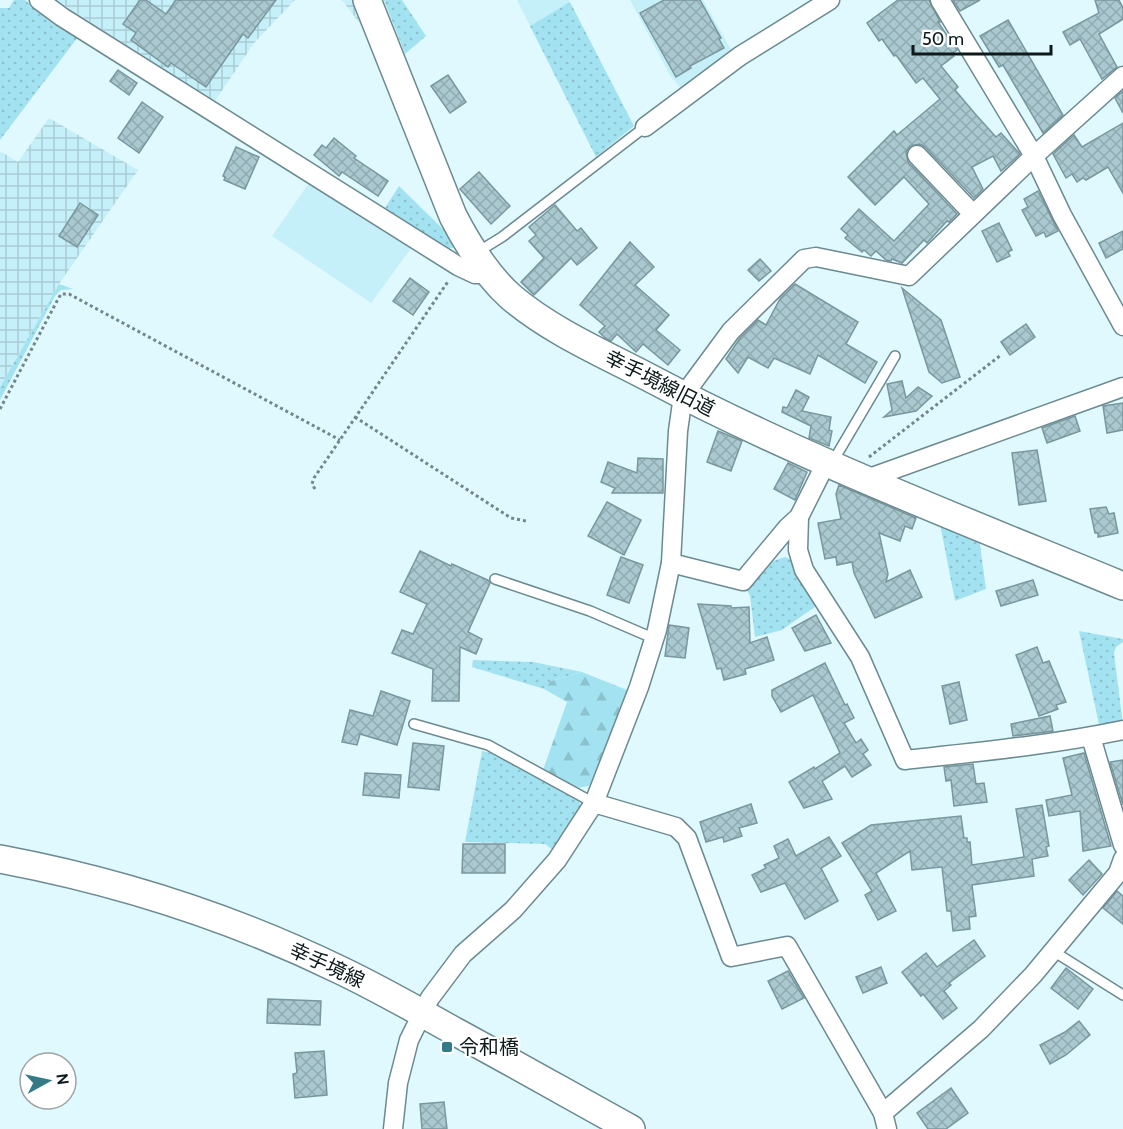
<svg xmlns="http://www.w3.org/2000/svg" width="1123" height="1129" font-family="Cabin,'Noto Sans JP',sans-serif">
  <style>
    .built { fill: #c6f0f9 }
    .industrial { fill: url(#industrial-grid) }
    .grass { fill: url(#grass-dots) }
    .forest { fill: url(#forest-firs) }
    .building { fill: url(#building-cross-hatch); stroke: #79979e; stroke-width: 1.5 }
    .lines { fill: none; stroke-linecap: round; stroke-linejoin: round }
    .lane-casing { stroke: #6c8a90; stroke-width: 12 }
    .street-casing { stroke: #6c8a90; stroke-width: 21 }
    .secondary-casing { stroke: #6c8a90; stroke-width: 30 }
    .path { stroke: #73868a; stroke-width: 3; stroke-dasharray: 3 3; stroke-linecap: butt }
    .lane { stroke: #fff; stroke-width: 9 }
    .street { stroke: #fff; stroke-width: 18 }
    .secondary { stroke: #fff; stroke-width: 27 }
    .poi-dot { fill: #347a87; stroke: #fff; stroke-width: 2 }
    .labels { text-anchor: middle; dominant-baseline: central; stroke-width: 4.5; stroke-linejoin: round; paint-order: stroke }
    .street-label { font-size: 20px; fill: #0d191b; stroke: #fff }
    .poi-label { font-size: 20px; fill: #0d191b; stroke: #fff; text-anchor: start }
  </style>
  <defs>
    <pattern id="industrial-grid" width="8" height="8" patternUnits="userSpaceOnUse" patternTransform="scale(1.5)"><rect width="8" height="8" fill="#c6f0f9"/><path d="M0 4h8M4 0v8" fill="none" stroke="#a9cdd5"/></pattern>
    <pattern id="grass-dots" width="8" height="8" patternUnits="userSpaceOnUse" patternTransform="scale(1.5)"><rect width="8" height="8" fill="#a3e3f1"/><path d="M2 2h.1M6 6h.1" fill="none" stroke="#8bc2ce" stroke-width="1.8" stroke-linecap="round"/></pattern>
    <pattern id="forest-firs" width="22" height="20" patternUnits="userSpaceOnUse" patternTransform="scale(1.5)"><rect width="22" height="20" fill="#a3e3f1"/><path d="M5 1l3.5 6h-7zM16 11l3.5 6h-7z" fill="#8bc2ce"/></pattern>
    <pattern id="building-cross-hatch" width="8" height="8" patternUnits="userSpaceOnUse" patternTransform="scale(1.5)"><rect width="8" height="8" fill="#a9c8cf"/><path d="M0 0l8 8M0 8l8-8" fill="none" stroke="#90abb1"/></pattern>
  </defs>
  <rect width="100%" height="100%" fill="#dff9ff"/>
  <g class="built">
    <polygon points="517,0 569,0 570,2 530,26"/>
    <polygon points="630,0 703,0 733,53 683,91 670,75"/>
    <polygon points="309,183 412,247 371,303 272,236"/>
  </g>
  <g class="industrial">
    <polygon points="56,0 295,0 254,43 215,101"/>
    <polygon points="342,0 355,0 366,32"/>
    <polygon points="49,118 138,170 59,284 0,387 0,151 18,162"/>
  </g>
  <g class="grass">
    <polygon points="14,0 25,0 38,11 78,37 0,140 0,8 9,8"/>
    <polygon points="384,0 402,0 426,36 405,54"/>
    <polygon points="570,2 634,126 596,157 530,26"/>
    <polygon points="399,186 445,231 454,247 449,249 385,208"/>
    <polygon points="59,284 73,289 61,290 55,296 0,400 0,387"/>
    <polygon points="939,519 979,537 986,589 955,601"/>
    <polygon points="785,557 793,560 819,604 782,630 755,637 750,596 746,588 764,564"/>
    <polygon points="1079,631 1123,639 1123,642 1116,647 1114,653 1123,725 1100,729"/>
    <polygon points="473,660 533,662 582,672 551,681 544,689 472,667"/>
    <polygon points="482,751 495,754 579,801 582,807 554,851 545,844 465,842"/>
  </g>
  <polygon class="forest" points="582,672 632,692 595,785 577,788 543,770 567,702 544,689 551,681"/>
  <g class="building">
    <polygon points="140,0 146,0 166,14 176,0 276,0 248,38 243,34 206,87 171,63 168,67 131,40 136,33 123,24"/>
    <polygon points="664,0 700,0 721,38 719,39 724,48 690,66 691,68 676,77 640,13"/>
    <polygon points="898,0 929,0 940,22 938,22 957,50 951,54 954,56 941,66 958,87 955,90 977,116 996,137 1001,133 1020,154 1001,171 993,156 972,167 983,189 974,198 925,147 920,144 910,146 906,152 908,162 957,214 949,222 947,221 927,243 924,240 902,263 892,259 891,261 886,260 876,251 871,256 864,250 862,252 845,238 848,235 841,229 859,209 894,241 929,204 904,177 875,205 848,177 894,131 897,135 940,99 923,78 916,83 896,55 894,56 882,39 879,41 867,23"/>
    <polygon points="953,0 980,0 960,11"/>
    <polygon points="1095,0 1119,0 1123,8 1123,19 1099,34 1117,67 1102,79 1080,39 1070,45 1063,32 1099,13"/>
    <polygon points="1008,20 1063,115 1043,133 1003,65 999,67 980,36"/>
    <polygon points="118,70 137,83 129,95 110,81"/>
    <polygon points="448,75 466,102 450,113 431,86"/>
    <polygon points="1123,91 1123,113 1115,98"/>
    <polygon points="142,102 163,117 139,153 118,138"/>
    <polygon points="1123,123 1123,193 1108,167 1086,180 1083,178 1077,182 1072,174 1066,178 1053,154 1074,135 1082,147"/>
    <polygon points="334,138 356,156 354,158 388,181 378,196 342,172 339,176 314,155 322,145 326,148"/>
    <polygon points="236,147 259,157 245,189 224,180 225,177 223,176"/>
    <polygon points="479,172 510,206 491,224 460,189"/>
    <polygon points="1038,191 1058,231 1046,237 1044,232 1036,236 1022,210 1028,207 1024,199"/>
    <polygon points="80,203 98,215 77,247 59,236"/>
    <polygon points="555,205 577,231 581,228 597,248 577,265 571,258 534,295 521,282 544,258 529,241 536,235 529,227"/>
    <polygon points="999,223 1012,250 1008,252 1010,256 997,262 982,231"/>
    <polygon points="1123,231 1123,249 1106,258 1099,243"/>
    <polygon points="630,242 654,267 635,285 669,315 656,330 680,350 668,365 643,344 636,352 617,334 611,341 605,338 599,332 605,326 580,305"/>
    <polygon points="760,259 771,271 759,281 748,270"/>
    <polygon points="410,278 429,292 413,315 393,301"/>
    <polygon points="795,284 858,322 846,344 877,362 865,383 818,355 810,374 774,358 768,368 748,357 738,373 726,359 740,338 758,320 766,325 780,299"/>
    <polygon points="902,288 941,320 960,377 942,383 929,372"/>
    <polygon points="1026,324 1035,337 1010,355 1001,342"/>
    <polygon points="902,381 906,398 918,387 932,396 916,411 884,417 892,410 887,384"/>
    <polygon points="796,390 809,397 802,411 831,417 829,430 832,431 829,446 809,438 811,426 782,412 783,407 787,408"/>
    <polygon points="1123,403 1123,430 1107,433 1103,406"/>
    <polygon points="1075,416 1080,431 1047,443 1042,428"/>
    <polygon points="718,431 742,441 731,471 707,462"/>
    <polygon points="1037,450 1046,501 1019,505 1012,453"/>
    <polygon points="638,458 663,459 663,493 612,493 615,488 601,482 608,462 637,473"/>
    <polygon points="788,463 807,472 795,500 774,489"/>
    <polygon points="839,485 916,518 912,529 905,526 900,541 879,533 888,574 886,582 910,570 922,597 875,618 854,573 852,562 837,565 836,557 825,559 818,523 841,519 836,494"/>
    <polygon points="607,502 641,520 624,555 588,536"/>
    <polygon points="1106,507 1109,514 1114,513 1118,533 1098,537 1098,533 1095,533 1090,509"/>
    <polygon points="420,551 451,566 452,564 488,580 490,583 468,632 482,639 476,654 460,647 459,701 432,701 433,669 392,653 402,630 413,634 427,604 400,592"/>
    <polygon points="621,557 643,565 629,603 607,595"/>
    <polygon points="1033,580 1038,595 1001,606 996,591"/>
    <polygon points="698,604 731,606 731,608 749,607 750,643 767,637 774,660 745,669 746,674 724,680 721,668 717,669"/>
    <polygon points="816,615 831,643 805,651 792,628"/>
    <polygon points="669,625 689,628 685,658 665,656"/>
    <polygon points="1037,647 1043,663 1049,661 1066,702 1056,705 1058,709 1039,716 1016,655"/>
    <polygon points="825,663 845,705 847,704 854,718 844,723 856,743 861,739 868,750 863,754 871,765 852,777 845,766 822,781 832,799 804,808 789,782 814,767 815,769 840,753 813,695 781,712 772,696 772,690"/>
    <polygon points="959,682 967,720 950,724 942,686"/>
    <polygon points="381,691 410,701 397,745 360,734 357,745 342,742 350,710 373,716"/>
    <polygon points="1050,716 1053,731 1013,736 1011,724"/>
    <polygon points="413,743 444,746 439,790 408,787"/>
    <polygon points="1084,753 1111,846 1083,851 1080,811 1049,816 1046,800 1072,795 1063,758"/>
    <polygon points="1123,760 1123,805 1110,762"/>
    <polygon points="973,764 976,784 984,783 987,802 954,806 951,780 946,781 944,767"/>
    <polygon points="365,773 401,775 399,798 363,795"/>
    <polygon points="751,804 757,823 739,828 742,836 724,842 723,837 706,842 700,822"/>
    <polygon points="1042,805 1049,846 1046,847 1048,856 1032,859 1034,876 972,885 976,916 969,917 970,929 953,931 951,911 947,911 942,867 912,870 910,851 876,873 896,911 878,920 865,895 872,891 842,843 871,825 961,816 964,838 967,838 967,842 970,842 972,865 1024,857 1016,809"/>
    <polygon points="829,837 841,856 821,868 838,901 805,919 785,883 761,892 752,875 766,868 764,865 779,858 774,846 788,839 796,856"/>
    <polygon points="463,844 505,844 505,873 462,873"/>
    <polygon points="1089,860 1102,874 1083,895 1069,880"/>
    <polygon points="1117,891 1123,896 1123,924 1103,908"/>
    <polygon points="974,940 985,956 949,983 951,985 944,991 957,1008 943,1019 923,994 921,996 902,972 926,953 937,967"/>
    <polygon points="881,967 887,983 863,993 856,977"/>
    <polygon points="1066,968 1093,989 1078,1009 1051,988"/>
    <polygon points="788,971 804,998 782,1009 768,981"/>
    <polygon points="268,999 321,1001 320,1025 267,1023"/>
    <polygon points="1079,1021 1090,1035 1066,1055 1050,1064 1040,1045 1065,1032"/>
    <polygon points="324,1051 327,1095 295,1098 293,1074 297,1073 295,1053"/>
    <polygon points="951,1088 968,1113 946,1129 928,1129 917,1113"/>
    <polygon points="444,1102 447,1129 422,1129 420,1104"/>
  </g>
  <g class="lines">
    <defs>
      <g id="lane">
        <polyline points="476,253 502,237 645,127"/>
        <polyline points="832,463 895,356"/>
        <polyline points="495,579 590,611 655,639"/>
        <polyline points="414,724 488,745 594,803"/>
        <polyline points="1053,951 1123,995"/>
      </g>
      <g id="street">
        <polyline points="39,0 62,17 458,266 475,274 490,274"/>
        <polyline points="940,0 1034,156 1062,215 1123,326"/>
        <polyline points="645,127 740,56 830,0"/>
        <polyline points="917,155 973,214"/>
        <polyline points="864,480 1123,387"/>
        <path d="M799,517l-1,33 6,20 56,87 45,103c73,-8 146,-15 218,-30"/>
        <polyline points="671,563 743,581 787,528 799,517 826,463"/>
        <polyline points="1091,737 1123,845"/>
        <polyline points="594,803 676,827 687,838 731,957 787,946 883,1113"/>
        <polyline points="393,1129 398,1083 409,1040 430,998 463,954 513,910 557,860 594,803 639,687 657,630 671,563 678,431 683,396 731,331 804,259 816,257 909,276 1034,156 1123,76"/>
        <polyline points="887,1129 883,1113 981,1029 1033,975 1118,873 1123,859"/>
      </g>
      <g id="secondary">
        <path d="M367,0l86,216c15,29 33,59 58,81 40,34 91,56 137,80 153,81 315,143 475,209"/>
        <path d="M0,859c117,22 233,59 340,111 40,19 78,41 116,62 59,32 117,65 175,97"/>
      </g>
    </defs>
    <use href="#lane" class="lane-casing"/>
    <use href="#street" class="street-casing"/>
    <use href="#secondary" class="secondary-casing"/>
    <g class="path">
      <polyline points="0,409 57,301 61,294 69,294 340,440"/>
      <polyline points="355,417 511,518 526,521"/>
      <polyline points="869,457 1001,355"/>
      <polyline points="315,489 312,484 314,478 449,280"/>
    </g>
    <use href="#lane" class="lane"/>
    <use href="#street" class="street"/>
    <use href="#secondary" class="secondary"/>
  </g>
  <rect class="poi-dot" x="441" y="1041" width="12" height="12" rx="3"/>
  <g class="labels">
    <g class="street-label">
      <text transform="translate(660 383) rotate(27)">幸手境線旧道</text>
      <text transform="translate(327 965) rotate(25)">幸手境線</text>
    </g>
    <g class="poi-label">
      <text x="459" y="1047">令和橋</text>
    </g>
  </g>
  <g transform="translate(48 1081) rotate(82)"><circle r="28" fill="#ffffff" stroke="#9ea3a4" stroke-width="1.5"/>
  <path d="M0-4.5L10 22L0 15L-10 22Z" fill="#347a87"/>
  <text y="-9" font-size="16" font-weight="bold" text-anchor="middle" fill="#0d191b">N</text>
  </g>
  <path d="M913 45v9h138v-9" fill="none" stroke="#0d191b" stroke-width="3"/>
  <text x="922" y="45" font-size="18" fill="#0d191b" stroke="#ffffff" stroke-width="4.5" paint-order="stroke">50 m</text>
</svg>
